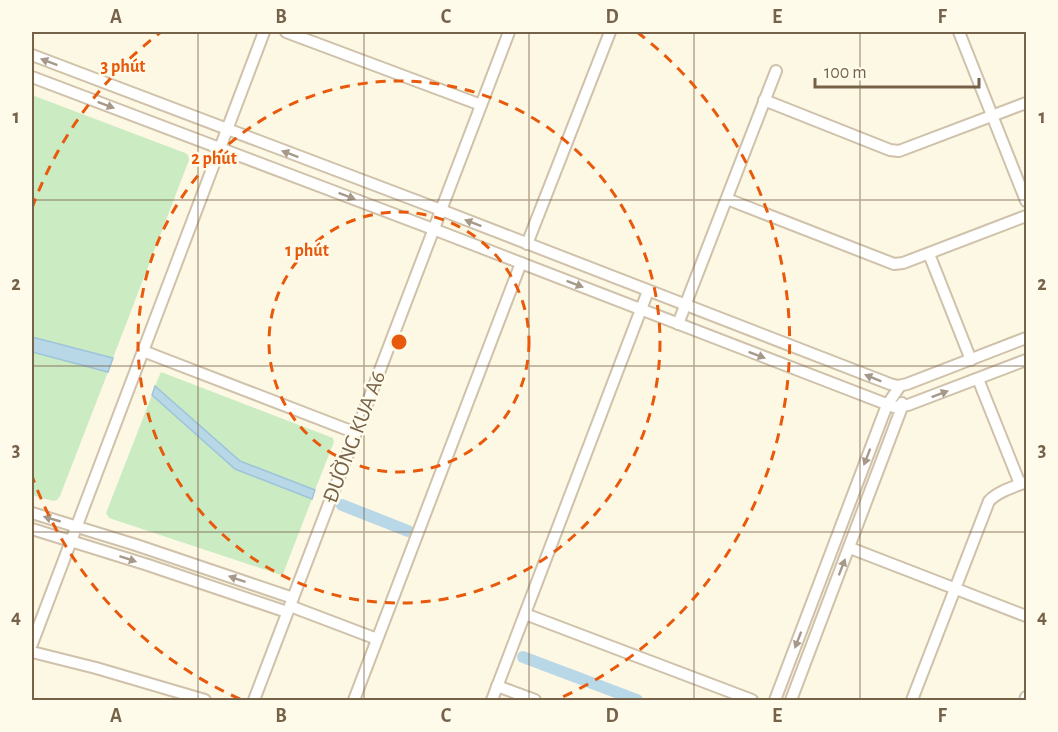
<svg xmlns="http://www.w3.org/2000/svg" width="1058" height="732" font-family="'Alegreya Sans',sans-serif">
  <style>
    .green { fill: #cbebc2 }
    .water { fill: #b8d7e7; stroke: #9ec4d9; stroke-width: 1.5 }
    .lines { fill: none; stroke-linecap: round; stroke-linejoin: round }
    .canal { stroke: #b8d7e7; stroke-width: 12 }
    .street-casing { stroke: #cfc1aa; stroke-width: 14 }
    .street { stroke: #fff; stroke-width: 10 }
    .oneway { fill: #a69989 }
    .grid { fill: none; stroke: #766249; stroke-width: 1.5; stroke-opacity: 0.55 }
    .ring { fill: none; stroke: #e8590c; stroke-width: 3; stroke-dasharray: 10 8 }
    .labels { text-anchor: middle; dominant-baseline: central; stroke-width: 5; stroke-linejoin: round; paint-order: stroke }
    .street-label { font-size: 22px; fill: #766249; stroke: #fffbeb }
    .centre { fill: #e8590c; stroke: #fffbeb; stroke-width: 3 }
    .ring-label { font-size: 18px; text-anchor: middle; font-weight: bold; fill: #e8590c; stroke: #fffbeb; stroke-width: 5; stroke-linejoin: round; paint-order: stroke }
    .neatline { fill: none; stroke: #766249; stroke-width: 2 }
    .grid-label { font-size: 20px; text-anchor: middle; font-weight: bold; fill: #766249 }
  </style>
  <rect width="100%" height="100%" fill="#fdf8e4"/>
  <g class="green">
    <polygon points="32,95 185,153 188,155 189,160 113,358 32,337"/>
    <polygon points="32,352 108,372 60,496 57,500 53,501 32,495"/>
    <polygon points="161,372 333,438 334,442 315,490 240,461 155,386"/>
    <polygon points="152,395 235,469 312,499 283,574 281,575 109,518 106,513"/>
  </g>
  <g class="water">
    <polygon points="32,337 113,358 108,372 32,352"/>
    <polygon points="155,386 240,461 315,490 312,499 235,469 152,395"/>
  </g>
  <g class="lines">
    <g class="canal">
      <polyline points="342,505 408,531"/>
      <polyline points="523,657 637,700"/>
    </g>
    <defs>
      <g id="street">
        <polyline points="286,32 481,105"/>
        <polyline points="959,32 1026,201"/>
        <polyline points="32,55 441,210 890,384 898,386 907,384 1026,338"/>
        <polyline points="32,77 433,229 894,407 908,405 1026,360"/>
        <polyline points="764,100 890,150 899,151 1026,103"/>
        <polyline points="727,199 894,264 903,263 1026,216"/>
        <polyline points="527,244 610,32"/>
        <polyline points="929,254 971,360"/>
        <polyline points="678,324 776,71"/>
        <polyline points="143,351 356,433"/>
        <polyline points="978,379 1020,484"/>
        <polyline points="32,513 136,545 293,598"/>
        <polyline points="32,529 148,565 287,612"/>
        <polyline points="850,548 1026,616"/>
        <polyline points="290,606 377,639"/>
        <polyline points="525,614 752,700"/>
        <polyline points="32,644 264,32"/>
        <polyline points="32,652 96,668 205,700"/>
        <polyline points="497,686 535,700"/>
        <polyline points="254,700 509,32"/>
        <polyline points="354,700 521,263"/>
        <polyline points="492,700 648,291"/>
        <polyline points="775,700 887,405 900,386"/>
        <polyline points="791,700 902,407 902,403"/>
        <path d="M912,700l77,-199c9,-10 25,-14 37,-19"/>
        <polyline points="1025,700 1026,697"/>
      </g>
    </defs>
    <use href="#street" class="street-casing"/>
    <use href="#street" class="street"/>
  </g>
  <defs><path id="oneway-solid" d="M-6-.8H1V-3.2L6.5 0L1 3.2V.8H-6Z" transform="scale(1.5)"/></defs>
  <g class="oneway">
    <use href="#oneway-solid" transform="translate(49 62) rotate(-159)"/>
    <use href="#oneway-solid" transform="translate(106 105) rotate(21)"/>
    <use href="#oneway-solid" transform="translate(290 154) rotate(-159)"/>
    <use href="#oneway-solid" transform="translate(347 196) rotate(21)"/>
    <use href="#oneway-solid" transform="translate(473 223) rotate(-159)"/>
    <use href="#oneway-solid" transform="translate(575 284) rotate(21)"/>
    <use href="#oneway-solid" transform="translate(757 355) rotate(21)"/>
    <use href="#oneway-solid" transform="translate(873 378) rotate(-158)"/>
    <use href="#oneway-solid" transform="translate(940 394) rotate(-21)"/>
    <use href="#oneway-solid" transform="translate(867 457) rotate(111)"/>
    <use href="#oneway-solid" transform="translate(52 519) rotate(-164)"/>
    <use href="#oneway-solid" transform="translate(128 559) rotate(18)"/>
    <use href="#oneway-solid" transform="translate(842 567) rotate(-69)"/>
    <use href="#oneway-solid" transform="translate(237 579) rotate(-161)"/>
    <use href="#oneway-solid" transform="translate(798 640) rotate(111)"/>
  </g>
  <path class="grid" d="M198,32v668M364,32v668M529,32v668M694,32v668M860,32v668M32,200h994M32,366h994M32,532h994"/>
  <g class="ring">
    <circle cx="399" cy="342" r="130"/>
    <circle cx="399" cy="342" r="261"/>
    <path d="M240 699A391 391 0 0 1 32 476M32 208A391 391 0 0 1 161 32M637 32A391 391 0 0 1 558 699"/>
  </g>
  <g class="labels">
    <g class="street-label">
      <text transform="translate(354 437) rotate(-69)">ĐƯỜNG KUA A6</text>
    </g>
  </g>
  <circle cx="399" cy="342" r="9" class="centre"/>
  <g class="ring-label">
    <text x="123" y="72">3 phút</text>
    <text x="214" y="164">2 phút</text>
    <text x="307" y="256">1 phút</text>
  </g>
  <rect width="1058" height="732" fill="none" stroke="#fffbeb" stroke-width="66"/>
  <path d="M815 78v9h164v-9" fill="none" stroke="#766249" stroke-width="3"/>
  <text x="824" y="78" font-size="18" fill="#766249" stroke="#fffbeb" stroke-width="4.5" paint-order="stroke">100 m</text>
  <rect x="33" y="33" width="992" height="666" class="neatline"/>
  <g class="grid-label">
    <text x="116" y="23">A</text>
    <text x="281" y="23">B</text>
    <text x="446" y="23">C</text>
    <text x="612" y="23">D</text>
    <text x="777" y="23">E</text>
    <text x="942" y="23">F</text>
    <text x="16" y="123">1</text>
    <text x="1042" y="123">1</text>
    <text x="16" y="290">2</text>
    <text x="1042" y="290">2</text>
    <text x="16" y="456">3</text>
    <text x="1042" y="456">3</text>
    <text x="16" y="623">4</text>
    <text x="1042" y="623">4</text>
    <text x="116" y="722">A</text>
    <text x="281" y="722">B</text>
    <text x="446" y="722">C</text>
    <text x="612" y="722">D</text>
    <text x="777" y="722">E</text>
    <text x="942" y="722">F</text>
  </g>
</svg>
